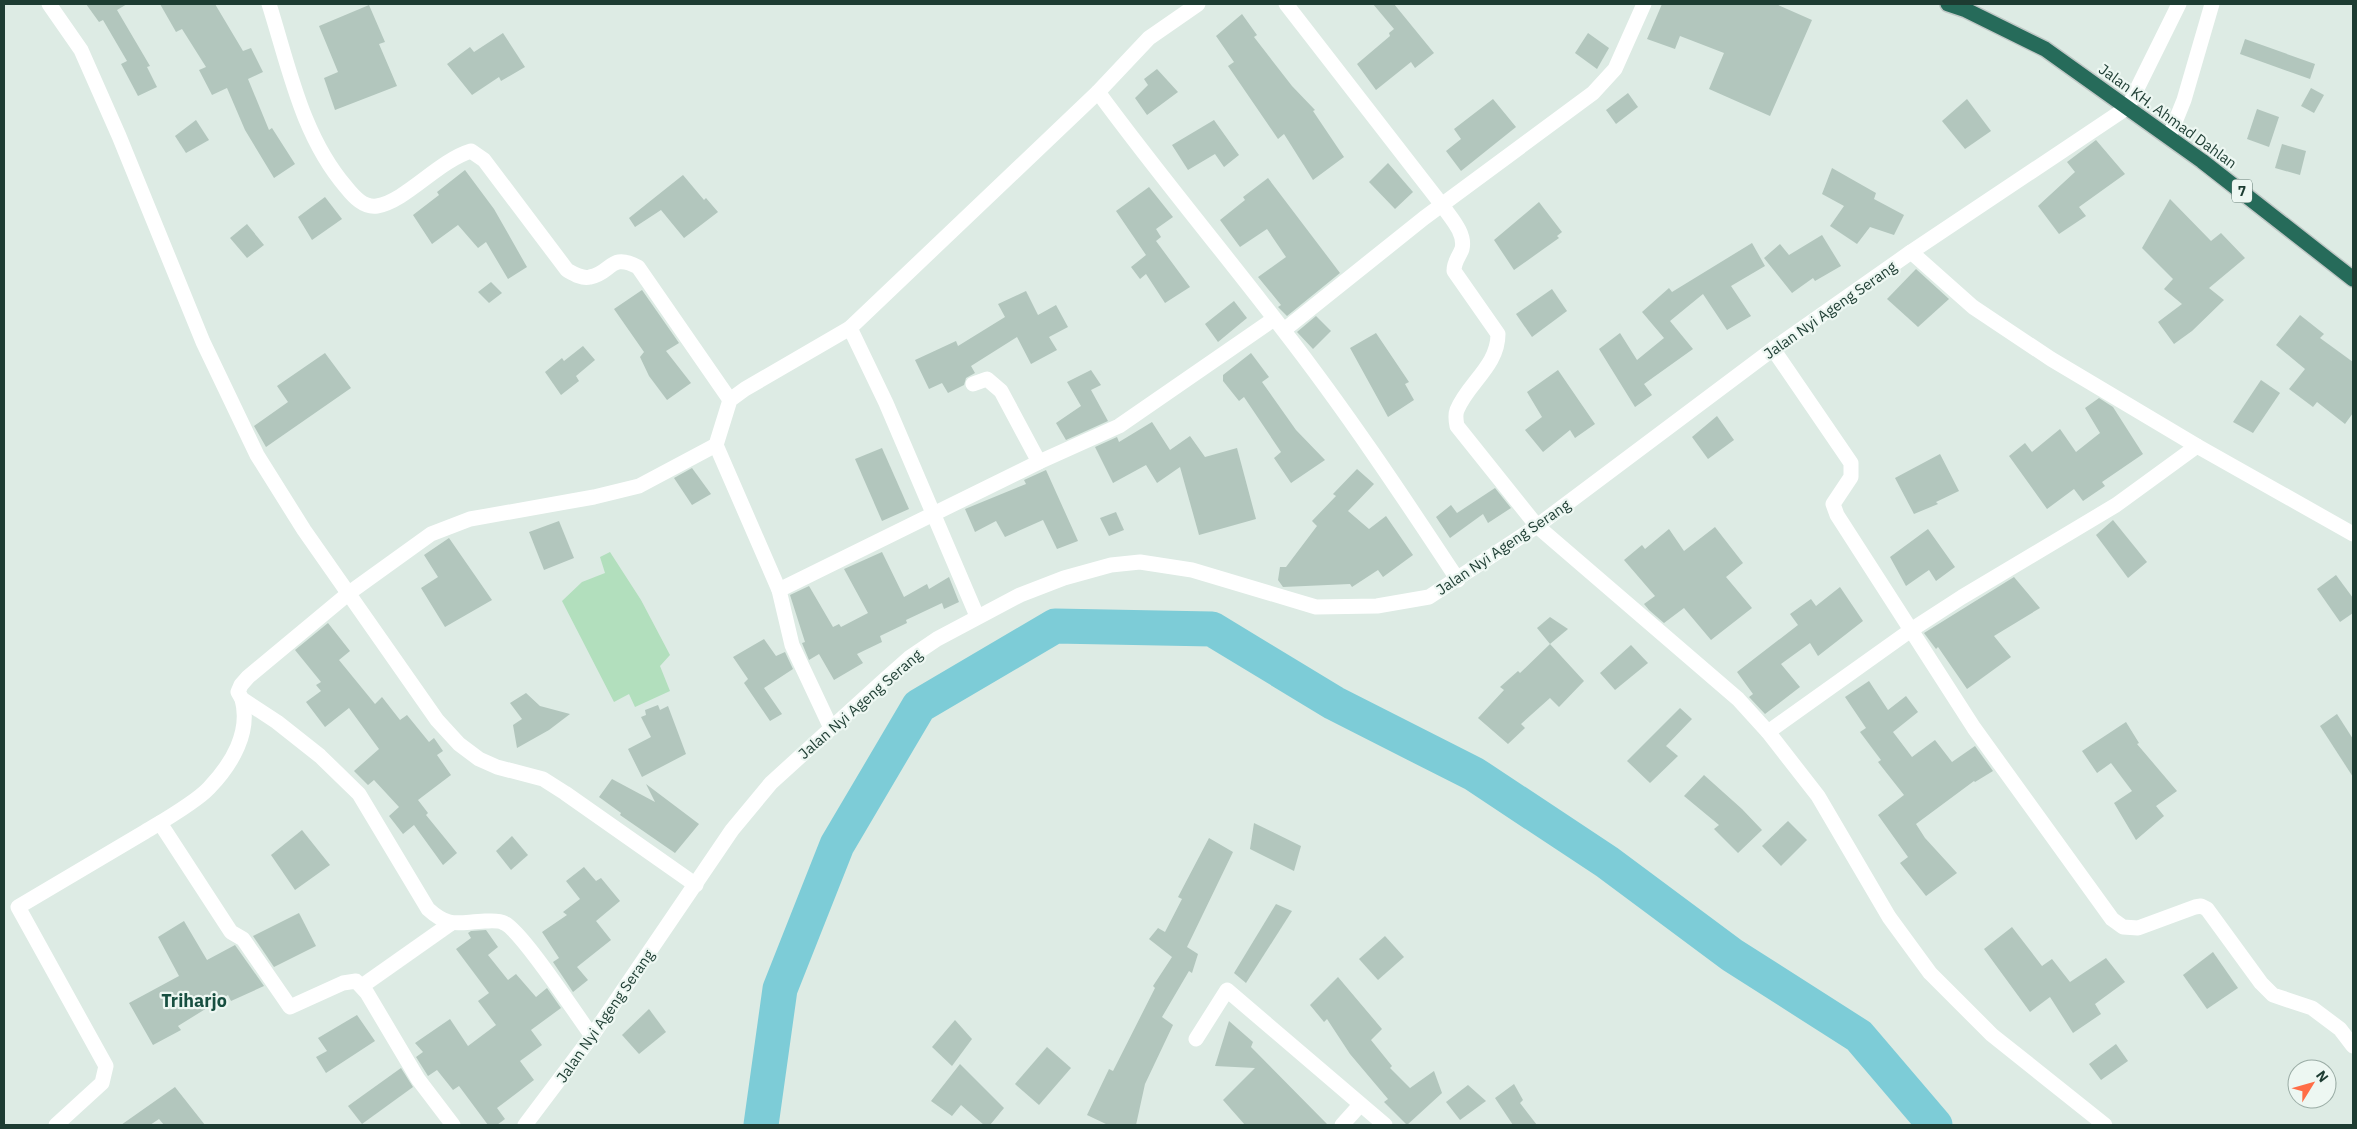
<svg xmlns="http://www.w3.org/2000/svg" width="2357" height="1129" font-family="'IBM Plex Sans',sans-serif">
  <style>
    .green { fill: #b2dfbd }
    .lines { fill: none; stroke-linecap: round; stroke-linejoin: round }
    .river { stroke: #7dccd7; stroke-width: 35 }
    .building { fill: #b2c6bd }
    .highway-casing { stroke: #c0c8c6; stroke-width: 18 }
    .minor { stroke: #fff; stroke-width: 15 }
    .highway { stroke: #266b5a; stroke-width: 15 }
    .labels { text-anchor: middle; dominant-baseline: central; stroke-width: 4.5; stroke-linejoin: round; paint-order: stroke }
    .shield { fill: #edf7f2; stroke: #5b746c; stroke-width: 1 }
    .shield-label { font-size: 14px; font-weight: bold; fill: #1d3c32 }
    .street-label { font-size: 15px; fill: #1d3c32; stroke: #edf7f2 }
    .quarter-label { font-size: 18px; font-weight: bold; fill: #174f40; stroke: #edf7f2 }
  </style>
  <rect width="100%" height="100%" fill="#ddebe4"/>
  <polygon class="green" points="610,552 641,600 670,655 660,666 670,691 635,707 629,694 614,702 562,601 582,582 605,573 600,557"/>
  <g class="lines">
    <polyline class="river" points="761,1125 780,989 837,845 919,706 1055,626 1212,629 1334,703 1474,774 1607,862 1732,955 1859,1036 1935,1125"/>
  </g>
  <g class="building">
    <polygon points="86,4 127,4 117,10 150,66 147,67 157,87 138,96 121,64 127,61 103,20 99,22"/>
    <polygon points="160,4 215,4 243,51 251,48 263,72 248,79 269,130 272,128 295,164 274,178 245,130 227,88 212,95 199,70 206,67 182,29 176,32"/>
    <polygon points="1373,4 1394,4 1434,53 1415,68 1411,62 1376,90 1357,64 1390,36 1389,33 1394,29"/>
    <polygon points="1662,4 1776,4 1812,20 1770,116 1709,89 1724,53 1680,36 1675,49 1647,39"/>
    <polygon points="369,5 385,42 379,44 397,86 335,110 324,78 338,72 319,26"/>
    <polygon points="1242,14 1257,35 1254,37 1292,86 1315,110 1313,111 1344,157 1313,180 1284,134 1278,139 1228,66 1234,62 1216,36"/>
    <polygon points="503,33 525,67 501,81 499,77 472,95 447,64 470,47 474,52"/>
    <polygon points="1588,33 1609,48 1597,69 1575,53"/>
    <polygon points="2245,39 2315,64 2310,79 2240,54"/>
    <polygon points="1157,69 1178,92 1147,115 1135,98 1148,85 1144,79"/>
    <polygon points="2311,88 2324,95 2314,113 2301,106"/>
    <polygon points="1628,93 1638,107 1616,124 1606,110"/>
    <polygon points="1493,99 1516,127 1461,171 1446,151 1461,139 1454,129"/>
    <polygon points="1967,99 1991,131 1965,149 1942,121"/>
    <polygon points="2257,109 2279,117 2269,147 2247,139"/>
    <polygon points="196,120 209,140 186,153 175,136"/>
    <polygon points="1214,120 1239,155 1224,167 1215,154 1188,170 1172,145"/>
    <polygon points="2096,140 2125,174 2079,207 2086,216 2059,234 2038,206 2075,172 2067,162"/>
    <polygon points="2282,144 2306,151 2300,175 2275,168"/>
    <polygon points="1388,163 1413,192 1395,209 1369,182"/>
    <polygon points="1832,168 1876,193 1874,199 1904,215 1894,235 1870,227 1857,244 1830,226 1844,206 1822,194"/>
    <polygon points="465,170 494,209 527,267 508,279 486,242 478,248 458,225 432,244 413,215 439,195 437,192"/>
    <polygon points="683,175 704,200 706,198 718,212 684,238 661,210 635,227 629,218"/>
    <polygon points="1268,178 1340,273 1287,316 1278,307 1281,305 1258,277 1286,257 1267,229 1240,247 1220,220 1245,200 1243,197"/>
    <polygon points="1149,187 1173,217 1156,229 1161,237 1156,241 1190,287 1165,303 1146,274 1140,279 1131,267 1146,255 1116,211"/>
    <polygon points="325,197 342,219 312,240 298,217"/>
    <polygon points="2170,199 2211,241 2221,233 2245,258 2209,288 2224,300 2192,331 2174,344 2158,322 2182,304 2164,289 2173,279 2142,248"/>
    <polygon points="1539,202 1562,232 1557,236 1559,238 1514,270 1494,240"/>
    <polygon points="247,224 264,245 247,258 230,238"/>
    <polygon points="1822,235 1841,266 1815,281 1813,278 1792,293 1764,258 1780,244 1789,255"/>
    <polygon points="1752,243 1765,266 1731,286 1751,316 1727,330 1703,294 1670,321 1693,349 1644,384 1652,395 1635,407 1599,349 1620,333 1637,360 1664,338 1642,312 1669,288 1672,292"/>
    <polygon points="1916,269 1949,299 1918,327 1887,299"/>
    <polygon points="491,282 502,293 489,303 478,292"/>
    <polygon points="1552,289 1567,311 1532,337 1516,314"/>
    <polygon points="642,290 679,343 666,351 691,383 667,400 649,376 640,357 644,352 614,309"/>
    <polygon points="1026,291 1038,315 1056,305 1068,327 1049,337 1057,350 1031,364 1017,337 971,366 975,373 966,378 964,385 948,393 942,383 929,389 915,360 956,341 958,346 1005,317 998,304"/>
    <polygon points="1234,301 1247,318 1218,342 1205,324"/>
    <polygon points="2300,315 2324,334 2320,338 2353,362 2353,413 2345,424 2317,402 2313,407 2289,389 2305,369 2276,345"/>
    <polygon points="1316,316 1331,331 1313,349 1297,332"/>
    <polygon points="1376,333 1409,382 1405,384 1414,400 1388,417 1350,348"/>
    <polygon points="583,346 595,360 576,376 579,381 561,395 545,372 562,358 564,361"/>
    <polygon points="325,353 351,388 266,447 254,426 288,402 277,386"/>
    <polygon points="1251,353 1269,377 1262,382 1296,430 1325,460 1291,483 1274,458 1281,452 1244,397 1239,401 1223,381 1223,375"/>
    <polygon points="1091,370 1101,385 1091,390 1108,421 1066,440 1056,423 1081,406 1067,382"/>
    <polygon points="1558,370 1595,424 1575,438 1570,430 1543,452 1525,430 1542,417 1527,392"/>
    <polygon points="2261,380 2280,393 2253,433 2233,422"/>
    <polygon points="2099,398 2113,407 2143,454 2102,482 2105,486 2083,501 2074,489 2047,509 2009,456 2025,443 2032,452 2060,429 2076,452 2100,433 2085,408"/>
    <polygon points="1717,416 1734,440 1708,459 1692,437"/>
    <polygon points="1152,422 1170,450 1190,436 1205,457 1237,448 1256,519 1199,535 1180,467 1157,483 1146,465 1113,483 1095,447 1117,437 1119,442"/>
    <polygon points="882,448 909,509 882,521 855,459"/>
    <polygon points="1940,454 1959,491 1936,502 1938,504 1914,514 1895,478"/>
    <polygon points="692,468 711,494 692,505 674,478"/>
    <polygon points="1357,469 1374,484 1348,511 1369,529 1386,516 1413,555 1383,577 1378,570 1352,587 1350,584 1283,587 1278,580 1280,567 1286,567 1317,526 1312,521 1336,496 1333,494"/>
    <polygon points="1046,470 1078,541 1057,549 1043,520 1005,537 996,521 975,532 965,509 1026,484 1024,480"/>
    <polygon points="1495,488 1511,508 1488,523 1483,514 1450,538 1436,517 1451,505 1457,513"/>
    <polygon points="1116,512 1124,530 1109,536 1100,518"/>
    <polygon points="2113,520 2147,562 2128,578 2096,535"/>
    <polygon points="559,521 574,558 544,570 529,532"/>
    <polygon points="1715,527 1743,563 1726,577 1752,608 1711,640 1684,608 1664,623 1649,610 1644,604 1655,596 1624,560 1642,545 1645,549 1669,529 1684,551"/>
    <polygon points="1928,529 1955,567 1936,581 1929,570 1906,586 1890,557"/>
    <polygon points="449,538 492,600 445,627 421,588 438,577 424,555"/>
    <polygon points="882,552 904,597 927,584 929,589 949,577 959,602 944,609 942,603 906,620 907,623 880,636 882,642 857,654 863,663 834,680 819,654 809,660 802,643 805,642 790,595 809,586 833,627 839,624 841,627 868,613 844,569"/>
    <polygon points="2336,575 2353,598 2353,613 2340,622 2317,589"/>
    <polygon points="2014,577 2040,608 1994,636 2011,657 1967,689 1938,647 1936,649 1924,633"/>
    <polygon points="1840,587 1863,621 1818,656 1810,643 1781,664 1800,687 1765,714 1749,697 1753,694 1737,672 1798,625 1790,614 1811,599 1816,606"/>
    <polygon points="1550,617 1568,629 1550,644 1537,628"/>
    <polygon points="328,623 350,651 339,660 375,704 382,697 400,720 407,715 429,742 434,738 443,751 437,755 451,775 418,800 428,813 426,815 457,853 443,865 414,825 403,834 389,816 399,807 374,780 368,785 354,771 379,749 349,708 325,727 306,702 321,691 316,685 321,682 295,650"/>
    <polygon points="764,639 776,656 785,652 793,669 764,688 782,714 770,721 744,683 748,679 733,657"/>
    <polygon points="1550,644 1584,681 1559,707 1550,698 1521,724 1525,728 1508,744 1478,718 1504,690 1500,687 1518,671 1520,673"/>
    <polygon points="1631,645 1648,663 1615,690 1600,673"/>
    <polygon points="1869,681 1888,710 1906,696 1918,712 1893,732 1912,757 1935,740 1952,762 1975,746 1993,771 1975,782 1974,781 1916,824 1925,838 1957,873 1926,896 1900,863 1908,857 1878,815 1904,795 1878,762 1881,760 1860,732 1866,728 1845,697"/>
    <polygon points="526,693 540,706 570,714 549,730 517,748 513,725 522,719 510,703"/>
    <polygon points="658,705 660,710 668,706 686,754 642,777 628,749 651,737 641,717 646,715 645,710"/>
    <polygon points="1680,708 1692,719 1666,746 1678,756 1650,783 1627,761"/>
    <polygon points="2337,714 2353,739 2353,777 2320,726"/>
    <polygon points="2126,722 2139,743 2137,744 2177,791 2156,806 2164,816 2136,840 2114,803 2132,791 2111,763 2097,773 2082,751"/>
    <polygon points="1704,775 1742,809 1762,830 1738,853 1714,829 1719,825 1684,796"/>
    <polygon points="612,779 655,802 646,784 699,824 675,853 620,815 621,813 599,797"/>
    <polygon points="1788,821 1807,840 1781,866 1762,846"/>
    <polygon points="1254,823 1301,846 1294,871 1250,849"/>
    <polygon points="302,830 330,865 295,890 271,855"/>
    <polygon points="512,836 528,855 511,870 496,851"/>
    <polygon points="1209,838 1233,852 1187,947 1198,954 1192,973 1189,971 1162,1017 1173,1025 1145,1084 1136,1125 1108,1125 1087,1115 1109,1069 1113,1071 1155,988 1153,986 1172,957 1149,939 1158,928 1165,932 1182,899 1178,897"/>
    <polygon points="584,867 596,881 601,878 620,901 596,921 611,940 577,967 588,980 573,992 553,962 559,958 542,932 567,915 563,912 580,899 566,881"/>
    <polygon points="1276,904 1292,911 1246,983 1234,973"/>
    <polygon points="299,913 316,946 274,967 253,936"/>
    <polygon points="184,921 207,960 235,945 264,986 231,1001 228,995 178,1026 181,1030 153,1045 129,1003 179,976 158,937"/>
    <polygon points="2012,927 2042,966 2052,959 2070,982 2106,958 2125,982 2095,1004 2101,1014 2073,1033 2050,997 2030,1012 1984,949"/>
    <polygon points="486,930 498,947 488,955 508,980 516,974 536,997 547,988 561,1008 531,1030 542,1045 520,1061 534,1080 497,1108 505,1119 497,1125 488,1125 459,1086 453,1090 437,1070 428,1076 416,1057 423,1052 415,1043 450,1019 468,1046 496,1025 478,1001 489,993 456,949 471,938 468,933 471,931"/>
    <polygon points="1385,936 1404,957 1378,980 1359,959"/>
    <polygon points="2213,952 2238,988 2207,1009 2183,975"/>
    <polygon points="1338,977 1382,1029 1371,1040 1392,1066 1390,1068 1410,1088 1434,1071 1442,1093 1407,1125 1384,1102 1388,1099 1350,1054 1327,1019 1324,1022 1310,1005"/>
    <polygon points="649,1009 666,1032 639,1054 622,1035"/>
    <polygon points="357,1015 375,1041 326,1073 316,1057 327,1051 318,1038"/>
    <polygon points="955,1020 972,1039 952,1066 932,1047"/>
    <polygon points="1229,1021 1253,1042 1251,1047 1328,1125 1245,1125 1223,1100 1255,1068 1215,1066"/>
    <polygon points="2116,1044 2128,1061 2101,1080 2089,1064"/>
    <polygon points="1047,1047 1071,1068 1039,1105 1015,1084"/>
    <polygon points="960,1064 1004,1108 990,1125 984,1125 961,1105 952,1116 931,1101"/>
    <polygon points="401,1068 413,1087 362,1124 348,1106"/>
    <polygon points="1514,1084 1523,1100 1520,1103 1537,1125 1513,1125 1495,1098"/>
    <polygon points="1468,1085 1486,1101 1460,1120 1446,1102"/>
    <polygon points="175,1087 205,1125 164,1125 159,1119 150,1125 121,1125"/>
  </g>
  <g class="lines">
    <defs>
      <polyline id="highway" points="1948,4 1966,10 2045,49 2202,161 2353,279"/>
    </defs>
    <use href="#highway" class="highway-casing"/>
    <g class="minor">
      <polyline points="49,4 81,50 119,136 203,342 257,455 304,530 437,720 459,744 479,759 497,767 543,779 565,793 696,885"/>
      <path d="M269,4c20,63 33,132 77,183 8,10 18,21 31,19 29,-5 61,-45 94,-55l13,9 83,110c7,4 15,9 23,7 22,-4 20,-25 48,-10l92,133"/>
      <path d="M1198,4l-49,34 -51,54c60,82 125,159 186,239 62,80 118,164 174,249"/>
      <path d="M1286,4l156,201c8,12 24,28 20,44 -3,8 -8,12 -8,22l44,63c0,32 -30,49 -41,76 -2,5 -1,11 0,16l80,100 201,173 30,33 50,64 71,121 41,56 62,62 113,90"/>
      <polyline points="2169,137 2184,100 2212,4"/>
      <polyline points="1911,252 1973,307 2051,359 2197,446 2353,534"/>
      <polyline points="850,328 1098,92"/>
      <polyline points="1284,330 1424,218 1593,93 1615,69 1644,4"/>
      <polyline points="1773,349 1851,463 1851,477 1833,504 1837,515 1974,728 2112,919 2123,927 2138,928 2195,907 2201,906 2207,909 2261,983 2273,995 2312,1008 2340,1029 2353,1046"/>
      <polyline points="973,384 987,379 1001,391 1039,462"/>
      <polyline points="779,590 716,445 730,400 745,389 850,328 886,403 977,616"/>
      <polyline points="831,728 792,645 779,590 1039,462 1119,426 1274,319"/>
      <polyline points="1768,732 1911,630 1962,597 2116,505 2197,446"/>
      <polyline points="160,823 231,932 243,939 290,1007 343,983 356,981 367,993 418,1079 453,1125"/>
      <polyline points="362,986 450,924"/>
      <path d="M592,1036c-15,-20 -70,-105 -88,-113 -5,-3 -13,-2 -19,-2 -27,1 -35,8 -57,-12l-69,-115 -39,-38 -43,-34 -35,-23 -4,-7 3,-7 7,-8 101,-84 82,-59 39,-15 124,-22 45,-11 77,-41"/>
      <polyline points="1196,1039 1227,990 1385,1125"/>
      <path d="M56,1125l46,-42 4,-17 -88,-159c41,-24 83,-49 125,-74 18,-11 52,-30 66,-45 23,-24 42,-56 33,-89"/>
      <polyline points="525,1125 592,1036 732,830 771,783 882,682 909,658 937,639 1020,595 1064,578 1111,565 1140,562 1192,570 1316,607 1377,606 1429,597 1537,526 1773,349 1911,252 2128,107 2179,4"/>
      <polyline points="1342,1125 1360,1105"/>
    </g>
    <use href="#highway" class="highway"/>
  </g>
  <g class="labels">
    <rect class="shield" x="2232" y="179.5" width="20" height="23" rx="4"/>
    <g class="shield-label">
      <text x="2242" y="191">7</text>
    </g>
    <g class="street-label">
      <text transform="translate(2168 116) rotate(36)">Jalan KH. Ahmad Dahlan</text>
      <text transform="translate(1830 310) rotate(-35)">Jalan Nyi Ageng Serang</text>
      <text transform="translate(1503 547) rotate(-34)">Jalan Nyi Ageng Serang</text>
      <text transform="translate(860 704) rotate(-41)">Jalan Nyi Ageng Serang</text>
      <text transform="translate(605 1016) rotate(-55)">Jalan Nyi Ageng Serang</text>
    </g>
    <g class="quarter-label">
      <text x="194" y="1000">Triharjo</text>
    </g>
  </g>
  <rect width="2357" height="1129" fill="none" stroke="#1d3c32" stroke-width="10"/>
  <g transform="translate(2312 1084) rotate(53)"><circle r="24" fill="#edf7f2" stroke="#9aaca5"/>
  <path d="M0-4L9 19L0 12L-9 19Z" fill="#ff6d46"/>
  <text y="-8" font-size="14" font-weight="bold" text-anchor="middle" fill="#1d3c32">N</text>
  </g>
</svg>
